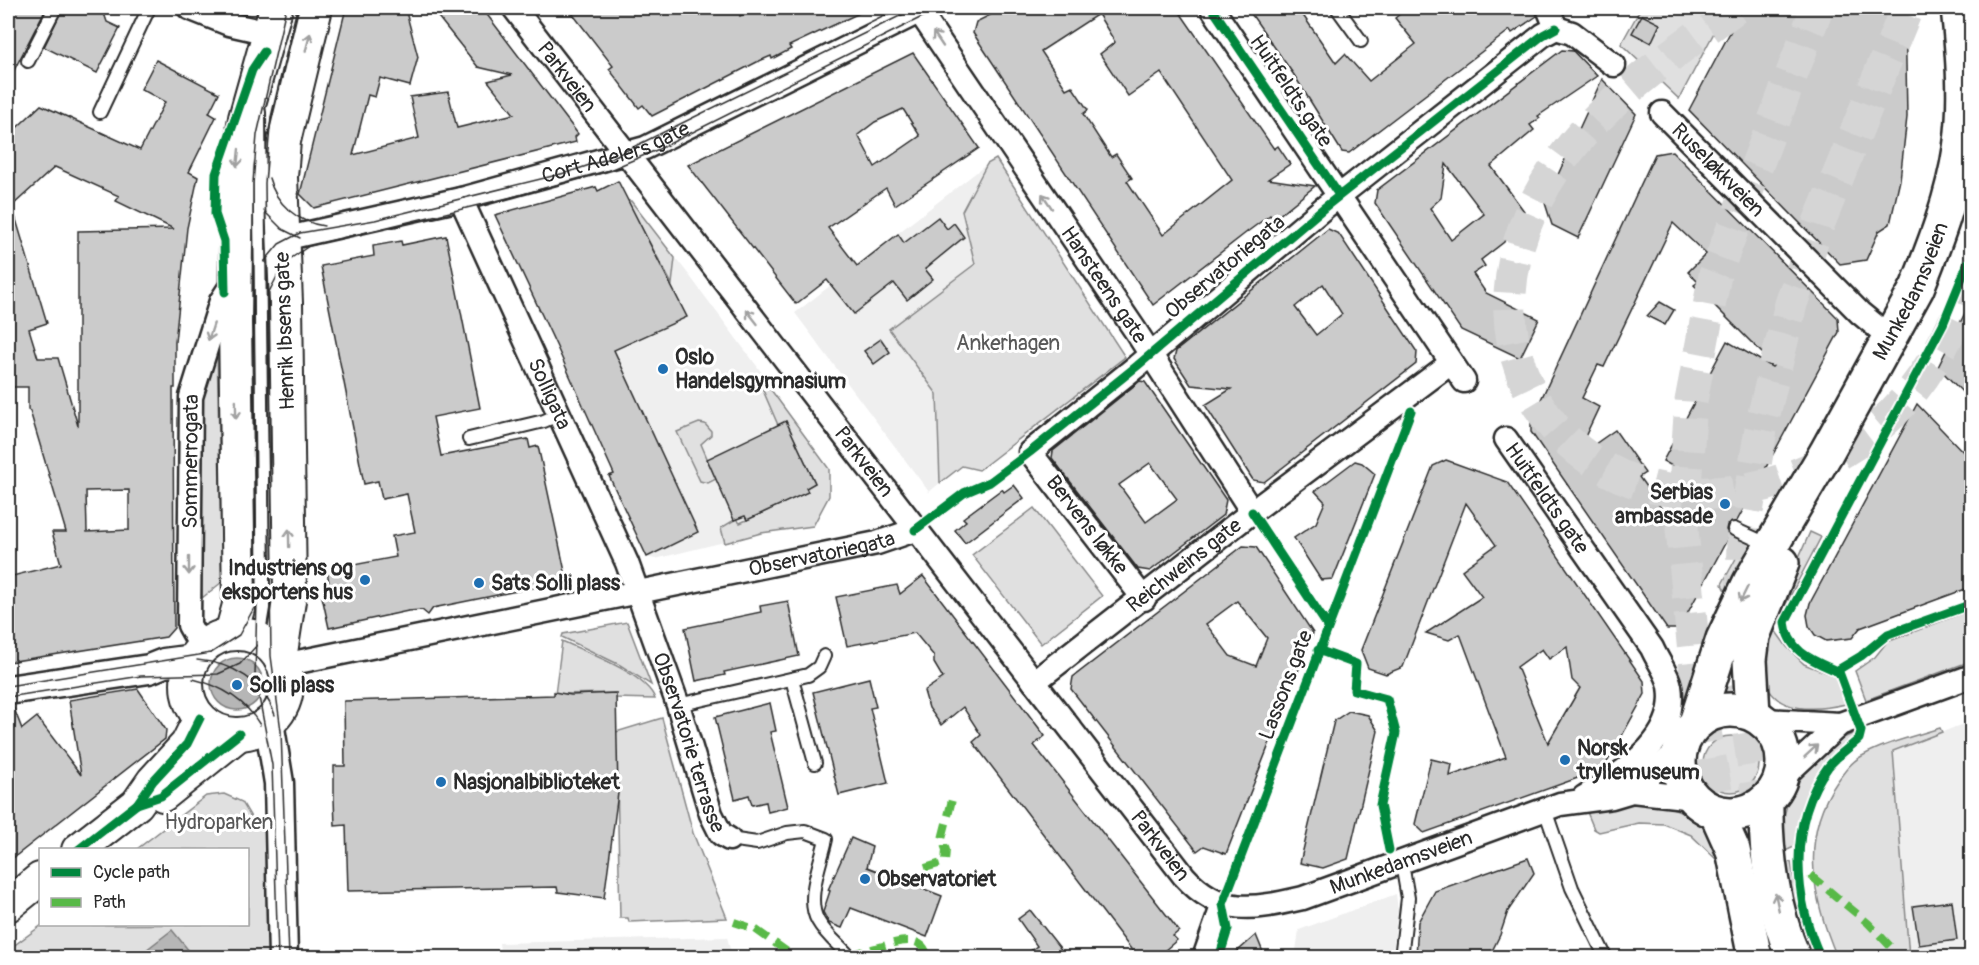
<svg xmlns="http://www.w3.org/2000/svg" width="1979" height="965" font-family="Pangolin,sans-serif">
  <style>
    .built { fill: #efefef }
    .green { fill: #e0e0e0; stroke: #868686; stroke-width: 1.5 }
    .water { fill: #b6b6b6; stroke: #7e7e7e; stroke-width: 1.5 }
    .building { fill: #cbcbcb; stroke: #2b2b2b; stroke-width: 1.5; fill-rule: evenodd }
    .lines { fill: none; stroke-linecap: round; stroke-linejoin: round }
    .trunk-tunnel { stroke: #d5d5d5; stroke-width: 33; stroke-dasharray: 33 16; stroke-linecap: butt }
    .service-casing { stroke: #2b2b2b; stroke-width: 16 }
    .minor-casing { stroke: #2b2b2b; stroke-width: 27 }
    .tertiary-casing { stroke: #2b2b2b; stroke-width: 33 }
    .secondary-casing { stroke: #2b2b2b; stroke-width: 36 }
    .trunk-casing { stroke: #2b2b2b; stroke-width: 38 }
    .service { stroke: #fff; stroke-width: 12 }
    .minor { stroke: #fff; stroke-width: 22 }
    .tertiary { stroke: #fff; stroke-width: 28 }
    .secondary { stroke: #fff; stroke-width: 32 }
    .trunk { stroke: #fff; stroke-width: 33 }
    .tram { stroke: #2b2b2b; stroke-width: 1.5 }
    .quiet { stroke: #58b947; stroke-width: 8; stroke-dasharray: 15 8; stroke-linecap: butt }
    .cycleway-casing { stroke: #fff; stroke-width: 13 }
    .cycleway { stroke: #00873e; stroke-width: 9 }
    .oneway { stroke: #a0a0a0 }
    .poi-dot { fill: #1f6fb2; stroke: #fff; stroke-width: 2 }
    .labels { text-anchor: middle; dominant-baseline: central; stroke-width: 6; stroke-linejoin: round; paint-order: stroke }
    .street-label { font-size: 21px; fill: #2b2b2b; stroke: #fff }
    .park-label { font-size: 21px; fill: #585858; stroke: #fff }
    .poi-label { font-size: 21px; font-weight: bold; fill: #2b2b2b; stroke: #fff; text-anchor: start }
  </style>
  <rect width="100%" height="100%" fill="#fff"/>
  <filter id="ink" filterUnits="userSpaceOnUse"><feTurbulence type="fractalNoise" baseFrequency=".0167" numOctaves="2"/><feDisplacementMap in="SourceGraphic" scale="12" xChannelSelector="R" yChannelSelector="G"/><feConvolveMatrix kernelMatrix="1 2 1 2 8 2 1 2 1" color-interpolation-filters="sRGB"/></filter>
  <g filter="url(#ink)">
    <g class="built">
      <polygon points="987,164 962,211 975,264 889,329 937,394 940,483 929,492 795,313"/>
      <polygon points="618,181 627,201 631,201 689,275 765,377 763,379 829,469 829,496 813,526 761,533 655,559 647,557 609,476 614,474 556,345 572,216 566,194 596,187 598,191"/>
      <polygon points="1971,721 1971,957 1909,957 1893,751"/>
      <polygon points="1396,894 1398,910 1392,957 1295,957 1299,930"/>
      <polygon points="727,937 732,957 501,957 499,943"/>
    </g>
    <g class="green">
      <polygon points="1641,8 1727,8 1679,99 1621,44"/>
      <polygon points="996,159 1125,357 979,470 962,466 940,483 937,394 889,329 975,264 962,211 987,164"/>
      <polygon points="627,201 631,201 675,258 672,284"/>
      <polygon points="217,348 222,582 202,598 196,404"/>
      <polygon points="763,379 829,469 829,496 813,526 761,533 725,543 721,528 736,519 740,523 808,492 806,488 815,483 786,421 778,425 759,381"/>
      <polygon points="699,423 705,424 711,431 711,435 701,444 716,479 708,483 700,481 677,432"/>
      <polygon points="1034,508 1102,596 1041,644 972,555"/>
      <polygon points="1810,532 1821,537 1786,604 1781,612 1775,612"/>
      <polygon points="1745,542 1755,551 1733,593 1724,589 1722,584"/>
      <polygon points="1971,610 1971,661 1866,700 1855,671 1875,657 1887,642"/>
      <polygon points="627,622 651,685 620,665 562,637 563,634"/>
      <path d="M1772,626l15,21 17,17 31,12 11,28c-41,9 -87,8 -82,-46 1,-10 6,-22 8,-32z"/>
      <path d="M562,641c24,11 85,33 93,58l-40,-1v-5l-60,1z"/>
      <polygon points="662,718 693,833 727,918 629,922 628,918 620,918 616,732"/>
      <path d="M1940,728l2,4 -49,19 16,206h-72c-24,-56 -38,-121 0,-175 7,-10 14,-20 25,-26 23,-13 53,-20 78,-28z"/>
      <path d="M1856,733c-3,8 -19,17 -26,25 -23,25 -33,56 -36,89l-13,6c1,-42 6,-64 36,-94 13,-12 22,-21 39,-26z"/>
      <circle cx="1731" cy="764" r="28"/>
      <polygon points="224,794 242,802 252,819 267,824 269,957 8,958 8,950 42,925 248,924 248,850 137,849 206,796"/>
      <path d="M1646,801c23,5 57,14 69,38 3,6 3,16 4,23l-28,-27 -27,-11 -25,-1 -40,9 -5,-3 -7,-17z"/>
      <polygon points="1791,862 1798,907 1815,957 1805,957 1782,863"/>
    </g>
    <g class="water">
      <circle cx="237" cy="684" r="26"/>
      <polygon points="172,930 194,957 137,957"/>
    </g>
    <g class="building">
      <polygon points="8,8 46,8 8,82"/>
      <polygon points="63,8 79,8 89,12 97,10 104,13 107,22 120,28 97,73 44,47"/>
      <polygon points="346,8 405,8 418,57 410,86 380,78 375,97 368,95 353,155 419,138 410,97 448,92 457,128 514,114 488,81 512,75 478,67 431,8 482,8 578,134 575,137 576,142 314,208 300,194"/>
      <polygon points="568,8 738,8 740,16 757,8 870,8 789,46 791,49 772,59 771,56 757,62 652,116 643,105 639,108 609,69 613,66"/>
      <path d="M1004,8h173l97,141 4,-3 12,18 -22,15 47,7 -42,34 -3,-5 -23,17 -94,73 -180,-272 3,-11zM1098,14l17,28 -15,12 28,42 33,-23 71,107 -69,55 -36,-54 5,-3 -16,-24 -5,3 -28,-43 5,-4 -16,-24 -6,3 -25,-38z"/>
      <polygon points="1247,8 1298,8 1336,63 1345,54 1369,81 1416,44 1395,18 1407,8 1535,8 1537,16 1512,33 1510,30 1349,153 1342,152 1294,75"/>
      <polygon points="1743,8 1905,8 1907,117 1900,180 1890,224 1879,231 1866,260 1840,264 1689,110"/>
      <polygon points="1642,15 1660,24 1651,43 1632,33"/>
      <path d="M1562,50l11,1 24,25 -59,40 2,2 -10,7 4,5 -43,36 33,45 -14,16 -6,15 -23,18 4,6 -12,8 13,19 53,26 -19,39 -59,-28 -86,-127 2,-13zM1446,164l38,50 -33,26 -21,-32 11,-10z"/>
      <path d="M913,53l66,95 -84,57 -9,-17 -58,40 29,38 41,-32 6,9 34,-26 9,12 7,-6 10,14 -39,32 8,10 -26,21 -13,-17 -40,31 -27,-34 -31,24 -108,-139zM903,109l17,27 -45,31 -17,-32 17,-13z"/>
      <path d="M156,60l63,33 -10,20 7,4 -27,55 9,5 -11,51 -12,114v46h-2l1,240 -8,9 -158,25v-85l53,-13 -9,-32h14l-36,-121 -2,-1v-23h-20v-251l33,-31 99,45 25,-48 -24,-13zM55,167l64,29 -3,5 58,28 -96,2v195l-20,-68h-20l-9,-29 18,-6 -35,-117zM129,490v40l-42,2 -1,-41z"/>
      <polygon points="1602,79 1636,114 1578,238 1552,225 1545,203"/>
      <path d="M1672,151l166,167 1,14 -102,189 -10,4 -1,5 3,6 -50,93h-12l-136,-197v-11l124,-267zM1673,223l33,31 -18,18 10,10 -4,3 80,80 -2,2 -45,-26 -64,120 25,14 -22,40 -27,-38 6,-4 -30,-43 -40,28 24,-51 -17,-9 16,-33 6,2z"/>
      <polygon points="618,181 687,317 614,350 698,532 647,557 609,476 614,474 556,345 495,215 596,187 598,191"/>
      <path d="M1328,229l11,5 78,118 -1,12 -152,118 -11,-2 -48,-75 26,-16 -40,-4 -17,-26 2,-8zM1323,284l19,30 -26,21 -21,-28z"/>
      <polygon points="446,236 480,408 433,417 441,456 528,439 530,448 538,446 567,581 433,608 428,615 422,610 408,611 329,628 321,592 330,590 327,570 396,557 392,536 415,532 407,494 382,499 378,481 364,484 321,266 374,256 373,246 401,241 402,245"/>
      <polygon points="1971,301 1971,401 1938,367"/>
      <polygon points="1660,302 1674,310 1665,325 1647,316"/>
      <polygon points="881,339 890,352 874,364 864,351"/>
      <path d="M1140,381l5,1 81,118 -3,15 -73,56 -12,-2 -86,-111 1,-7zM1150,463l27,36 -31,23 -27,-37z"/>
      <polygon points="1917,404 1971,460 1971,587 1860,628 1852,638 1826,641 1815,635 1809,626 1807,615 1810,603"/>
      <polygon points="786,421 815,483 806,488 808,492 747,520 745,516 734,520 707,459"/>
      <path d="M1446,460l61,22 137,199 1,13 -41,74 -4,2 -176,63 -9,-9 16,-65 21,5 -2,12 56,-19 -46,-123 -11,6 -23,-7 56,-36 -20,-27 34,-25 -30,-42 -63,164 -17,7 -18,-6 -7,-18 72,-184zM1567,647l5,33 8,8 -32,55 -31,-76 25,-18 7,10z"/>
      <polygon points="1355,461 1362,463 1375,474 1333,579 1321,580 1294,538 1316,523 1325,502 1315,491"/>
      <polygon points="1014,485 1024,498 965,543 955,530 966,521 963,518 1002,489 1004,492"/>
      <path d="M1243,546l13,1 57,86 -87,221 -22,-8 -7,5 -126,-162 2,-12zM1237,601l30,37 -11,28 -26,-10 -24,-32z"/>
      <polygon points="923,576 1045,736 1034,745 1179,931 1173,936 1177,940 1164,951 1169,957 1137,957 973,742 981,735 963,707 941,725 929,708 924,691 943,678 934,663 934,656 915,633 847,646 836,597 897,585 900,594"/>
      <polygon points="788,601 799,656 724,672 725,675 696,681 685,628 761,612 760,606"/>
      <polygon points="869,678 876,707 870,708 888,783 839,795 813,692"/>
      <polygon points="138,689 166,730 165,739 8,862 8,706 13,706 22,729 37,717 81,775 69,700"/>
      <polygon points="554,692 571,695 616,693 618,793 604,898 558,892 557,887 348,891 346,825 335,826 334,798 334,766 345,766 344,701 554,695"/>
      <polygon points="770,703 776,731 770,732 788,807 768,812 766,802 752,805 749,795 735,799 715,717"/>
      <polygon points="1349,711 1368,715 1378,731 1348,859 1323,868 1300,863 1334,721"/>
      <polygon points="851,838 872,847 867,867 942,896 927,937 851,908 842,928 829,923 823,912 830,891 828,890"/>
      <polygon points="1528,858 1534,873 1508,911 1500,935 1489,957 1416,957 1418,922 1435,891"/>
      <polygon points="1952,901 1957,940 1919,945 1913,906"/>
      <polygon points="1030,910 1067,957 1022,957 1037,946 1018,919"/>
      <polygon points="1256,935 1265,957 1231,957"/>
    </g>
    <g class="lines">
      <g class="trunk-tunnel">
        <path d="M1735,8c-64,48 -134,93 -180,161 -134,198 52,400 263,296 32,-16 62,-36 85,-63 31,-34 50,-76 69,-119"/>
        <polyline points="1742,608 1743,535 1763,418 1791,304 1818,225 1907,8"/>
        <polyline points="1741,684 1764,831"/>
        <polyline points="1725,839 1698,694 1682,530 1691,401 1715,275 1817,8"/>
      </g>
      <defs>
        <g id="service">
          <polyline points="1337,8 1361,41"/>
          <polyline points="28,61 55,8"/>
          <polyline points="100,112 149,8"/>
          <polyline points="469,439 544,421 558,415"/>
          <polyline points="1734,529 1769,545"/>
          <polyline points="258,638 263,608 263,581 259,112"/>
          <polyline points="792,679 815,763"/>
          <polyline points="678,705 808,675 819,667 824,656"/>
          <polyline points="1545,810 1572,888 1606,958"/>
          <path d="M729,839l28,4 30,-10 18,-2 21,8c-5,24 -21,60 -8,82 7,13 21,24 31,35"/>
          <polyline points="1401,958 1408,898 1402,864"/>
        </g>
        <g id="minor">
          <polyline points="189,8 229,24 269,33"/>
          <path id="s1" d="M514,8l670,868c37,41 70,33 119,22l257,-94 52,-7 20,-6 61,7"/>
          <path id="s2" d="M917,8l218,322 117,182"/>
          <polyline points="1212,8 1464,381"/>
          <polyline points="1548,8 1556,28"/>
          <polyline points="1556,28 1572,33 1614,65"/>
          <path id="s3" d="M1662,113l198,200 28,23"/>
          <path id="s4" d="M461,199l166,364 51,142 33,109 10,20 8,5"/>
          <path id="s5" d="M283,239l178,-40 184,-51 282,-140"/>
          <path id="s6" d="M1506,439l146,209c5,12 16,26 18,38 9,55 -48,86 -86,111"/>
          <polyline points="1144,599 1030,452 1137,366 1325,207 1543,35 1556,28"/>
          <path id="s7" d="M202,648l-13,-23 2,-228 30,-96 13,-20"/>
          <path id="s8" d="M283,665l594,-122 38,-13"/>
          <path id="s9" d="M1034,682l218,-170 199,-149"/>
          <polyline points="1764,720 1840,724"/>
          <polyline points="1781,779 1840,724 1972,676"/>
          <polyline points="1632,791 1681,748"/>
          <polyline points="1204,958 1223,904"/>
        </g>
        <g id="tertiary">
          <polyline points="8,690 149,669 164,663 194,659"/>
          <polyline points="269,722 279,783 283,958"/>
        </g>
        <g id="secondary">
          <polyline points="231,634 239,605 235,323 237,164 245,118 276,8"/>
          <circle cx="237" cy="684" r="50"/>
          <polyline points="280,659 290,594 286,303 281,177 284,141 316,8"/>
          <polyline points="163,795 239,734"/>
          <polyline points="78,850 137,804 153,781 187,744 200,718"/>
          <polyline points="8,905 40,879"/>
        </g>
        <g id="trunk">
          <circle cx="1731" cy="762" r="52"/>
          <polyline points="1753,714 1750,660 1753,636 1782,563"/>
          <path id="s10" d="M1696,723l27,-84 27,-57 76,-129 91,-165c18,-45 36,-91 43,-139 7,-46 3,-95 -2,-141"/>
          <path d="M1766,801c-1,51 7,110 28,157"/>
          <polyline points="1716,812 1733,850 1755,958"/>
        </g>
      </defs>
      <use href="#service" class="service-casing"/>
      <use href="#minor" class="minor-casing"/>
      <use href="#tertiary" class="tertiary-casing"/>
      <use href="#secondary" class="secondary-casing"/>
      <use href="#trunk" class="trunk-casing"/>
      <use href="#service" class="service"/>
      <use href="#minor" class="minor"/>
      <use href="#tertiary" class="tertiary"/>
      <use href="#secondary" class="secondary"/>
      <use href="#trunk" class="trunk"/>
      <g class="tram">
        <path d="M269,178c7,26 28,44 55,48"/>
        <polyline points="264,211 282,229 300,238"/>
        <polyline points="264,262 279,244 300,233 375,220 569,172 613,157 916,8"/>
        <polyline points="269,292 284,263 309,246 516,196 605,172 659,149 940,8"/>
        <path d="M197,660c36,3 66,21 78,55"/>
        <path d="M193,679c29,7 52,21 67,46"/>
        <polyline points="8,686 211,653 239,635 254,608"/>
        <polyline points="8,697 141,676 218,674 240,664 257,645"/>
        <polyline points="278,958 272,765 255,676 257,600 253,184 257,135 286,8"/>
        <polyline points="289,958 281,731 271,656 265,183 271,117 297,8"/>
      </g>
      <g class="quiet">
        <polyline points="925,868 945,862 946,850 942,839 953,796"/>
        <polyline points="1810,875 1868,923 1891,947"/>
        <polyline points="734,922 755,929 796,958"/>
        <path d="M850,958c4,-5 17,-8 26,-10 18,-5 47,-17 52,10"/>
      </g>
      <defs>
        <g id="cycleway">
          <polyline points="1212,8 1339,195"/>
          <polyline points="225,292 224,241 215,214 216,174 252,70 264,52"/>
          <polyline points="1252,512 1327,625"/>
          <polyline points="915,530 964,493 990,482 1030,452 1137,366 1325,207 1543,35 1556,28"/>
          <polyline points="1318,650 1356,664 1354,690 1387,699 1396,733 1380,805 1389,850"/>
          <polyline points="1836,671 1861,656 1888,634 1972,604"/>
          <polyline points="137,804 161,796 239,734"/>
          <polyline points="78,850 137,804 153,781 187,744 200,718"/>
          <polyline points="1219,958 1228,929 1223,904 1411,411"/>
          <path d="M1821,958c-28,-59 -33,-137 7,-191 9,-11 21,-19 31,-28l2,-8 -22,-59c-24,-11 -51,-19 -54,-50l158,-298 29,-71"/>
        </g>
      </defs>
      <use href="#cycleway" class="cycleway-casing"/>
      <use href="#cycleway" class="cycleway"/>
    </g>
    <defs><path id="oneway-shaft" d="M-6 0H5M1.5-3L5.5 0L1.5 3" fill="none" stroke-width="1.6" stroke-linecap="round" stroke-linejoin="round" transform="scale(1.5)"/></defs>
    <g class="oneway">
      <use href="#oneway-shaft" transform="translate(938 39) rotate(-124)"/>
      <use href="#oneway-shaft" transform="translate(308 42) rotate(-75)"/>
      <use href="#oneway-shaft" transform="translate(238 158) rotate(96)"/>
      <use href="#oneway-shaft" transform="translate(1047 201) rotate(-124)"/>
      <use href="#oneway-shaft" transform="translate(752 317) rotate(-128)"/>
      <use href="#oneway-shaft" transform="translate(211 332) rotate(108)"/>
      <use href="#oneway-shaft" transform="translate(236 410) rotate(89)"/>
      <use href="#oneway-shaft" transform="translate(289 538) rotate(-91)"/>
      <use href="#oneway-shaft" transform="translate(189 566) rotate(90)"/>
      <use href="#oneway-shaft" transform="translate(1744 594) rotate(116)"/>
      <use href="#oneway-shaft" transform="translate(1811 751) rotate(-43)"/>
      <use href="#oneway-shaft" transform="translate(1777 902) rotate(-102)"/>
    </g>
  </g>
  <g class="poi-dot">
    <circle cx="663" cy="369" r="6"/>
    <circle cx="1725" cy="504" r="6"/>
    <circle cx="365" cy="580" r="6"/>
    <circle cx="479" cy="583" r="6"/>
    <circle cx="237" cy="685" r="6"/>
    <circle cx="1565" cy="760" r="6"/>
    <circle cx="441" cy="782" r="6"/>
    <circle cx="865" cy="879" r="6"/>
  </g>
  <g class="labels">
    <g class="street-label">
      <text stroke="none"><textPath href="#s1" startOffset="87">Parkveien</textPath></text>
      <text transform="translate(1291 91) rotate(56)">Huitfeldts gate</text>
      <text stroke="none"><textPath href="#s5" startOffset="344">Cort Adelers gate</textPath></text>
      <text stroke="none"><textPath href="#s3" startOffset="80">Ruseløkkveien</textPath></text>
      <text transform="translate(1225 267) rotate(-40)">Observatoriegata</text>
      <text stroke="none"><textPath href="#s2" startOffset="334">Hansteens gate</textPath></text>
      <text stroke="none"><textPath href="#s10" startOffset="484">Munkedamsveien</textPath></text>
      <text transform="translate(285 331) rotate(-92)">Henrik Ibsens gate</text>
      <text stroke="none"><textPath href="#s4" startOffset="214">Solligata</textPath></text>
      <text stroke="none"><textPath href="#s7" startOffset="190">Sommerrogata</textPath></text>
      <text stroke="none"><textPath href="#s1" startOffset="573">Parkveien</textPath></text>
      <text stroke="none"><textPath href="#s6" startOffset="72">Huitfeldts gate</textPath></text>
      <text transform="translate(1087 525) rotate(52)">Bervens løkke</text>
      <text stroke="none"><textPath href="#s8" startOffset="550">Observatoriegata</textPath></text>
      <text stroke="none"><textPath href="#s9" startOffset="190">Reichweins gate</textPath></text>
      <text transform="translate(1286 685) rotate(-69)">Lassons gate</text>
      <text stroke="none"><textPath href="#s4" startOffset="590">Observatorie terrasse</textPath></text>
      <text stroke="none"><textPath href="#s1" startOffset="1058">Parkveien</textPath></text>
      <text stroke="none"><textPath href="#s1" startOffset="1330">Munkedamsveien</textPath></text>
    </g>
    <g class="park-label">
      <text x="1008" y="343">Ankerhagen</text>
      <text x="219" y="822">Hydroparken</text>
    </g>
    <g class="poi-label">
      <text x="675" y="357">Oslo<tspan x="675" dy="24">Handelsgymnasium</tspan></text>
      <text x="1713" y="492" text-anchor="end">Serbias<tspan x="1713" dy="24">ambassade</tspan></text>
      <text x="353" y="568" text-anchor="end">Industriens og<tspan x="353" dy="24">eksportens hus</tspan></text>
      <text x="491" y="583">Sats Solli plass</text>
      <text x="249" y="685">Solli plass</text>
      <text x="1577" y="748">Norsk<tspan x="1577" dy="24">tryllemuseum</tspan></text>
      <text x="453" y="782">Nasjonalbiblioteket</text>
      <text x="877" y="879">Observatoriet</text>
    </g>
  </g>
  <rect width="1979" height="965" fill="none" stroke="#fff" stroke-width="30"/>
  <rect x="15" y="15" width="1949" height="935" fill="none" stroke="#2b2b2b" stroke-width="2" filter="url(#ink)"/>
  <rect x="39" y="848" width="210" height="78" fill="#ffffff" stroke="#aaaaaa" stroke-width="1.5"/>
  <rect x="51" y="868" width="30" height="9" fill="#00873e" stroke="#aaaaaa" stroke-width="1.5"/>
  <text x="93" y="878" font-size="18" fill="#2b2b2b">Cycle path</text>
  <rect x="51" y="898" width="30" height="9" fill="#58b947" stroke="#aaaaaa" stroke-width="1.5"/>
  <text x="93" y="908" font-size="18" fill="#2b2b2b">Path</text>
</svg>
